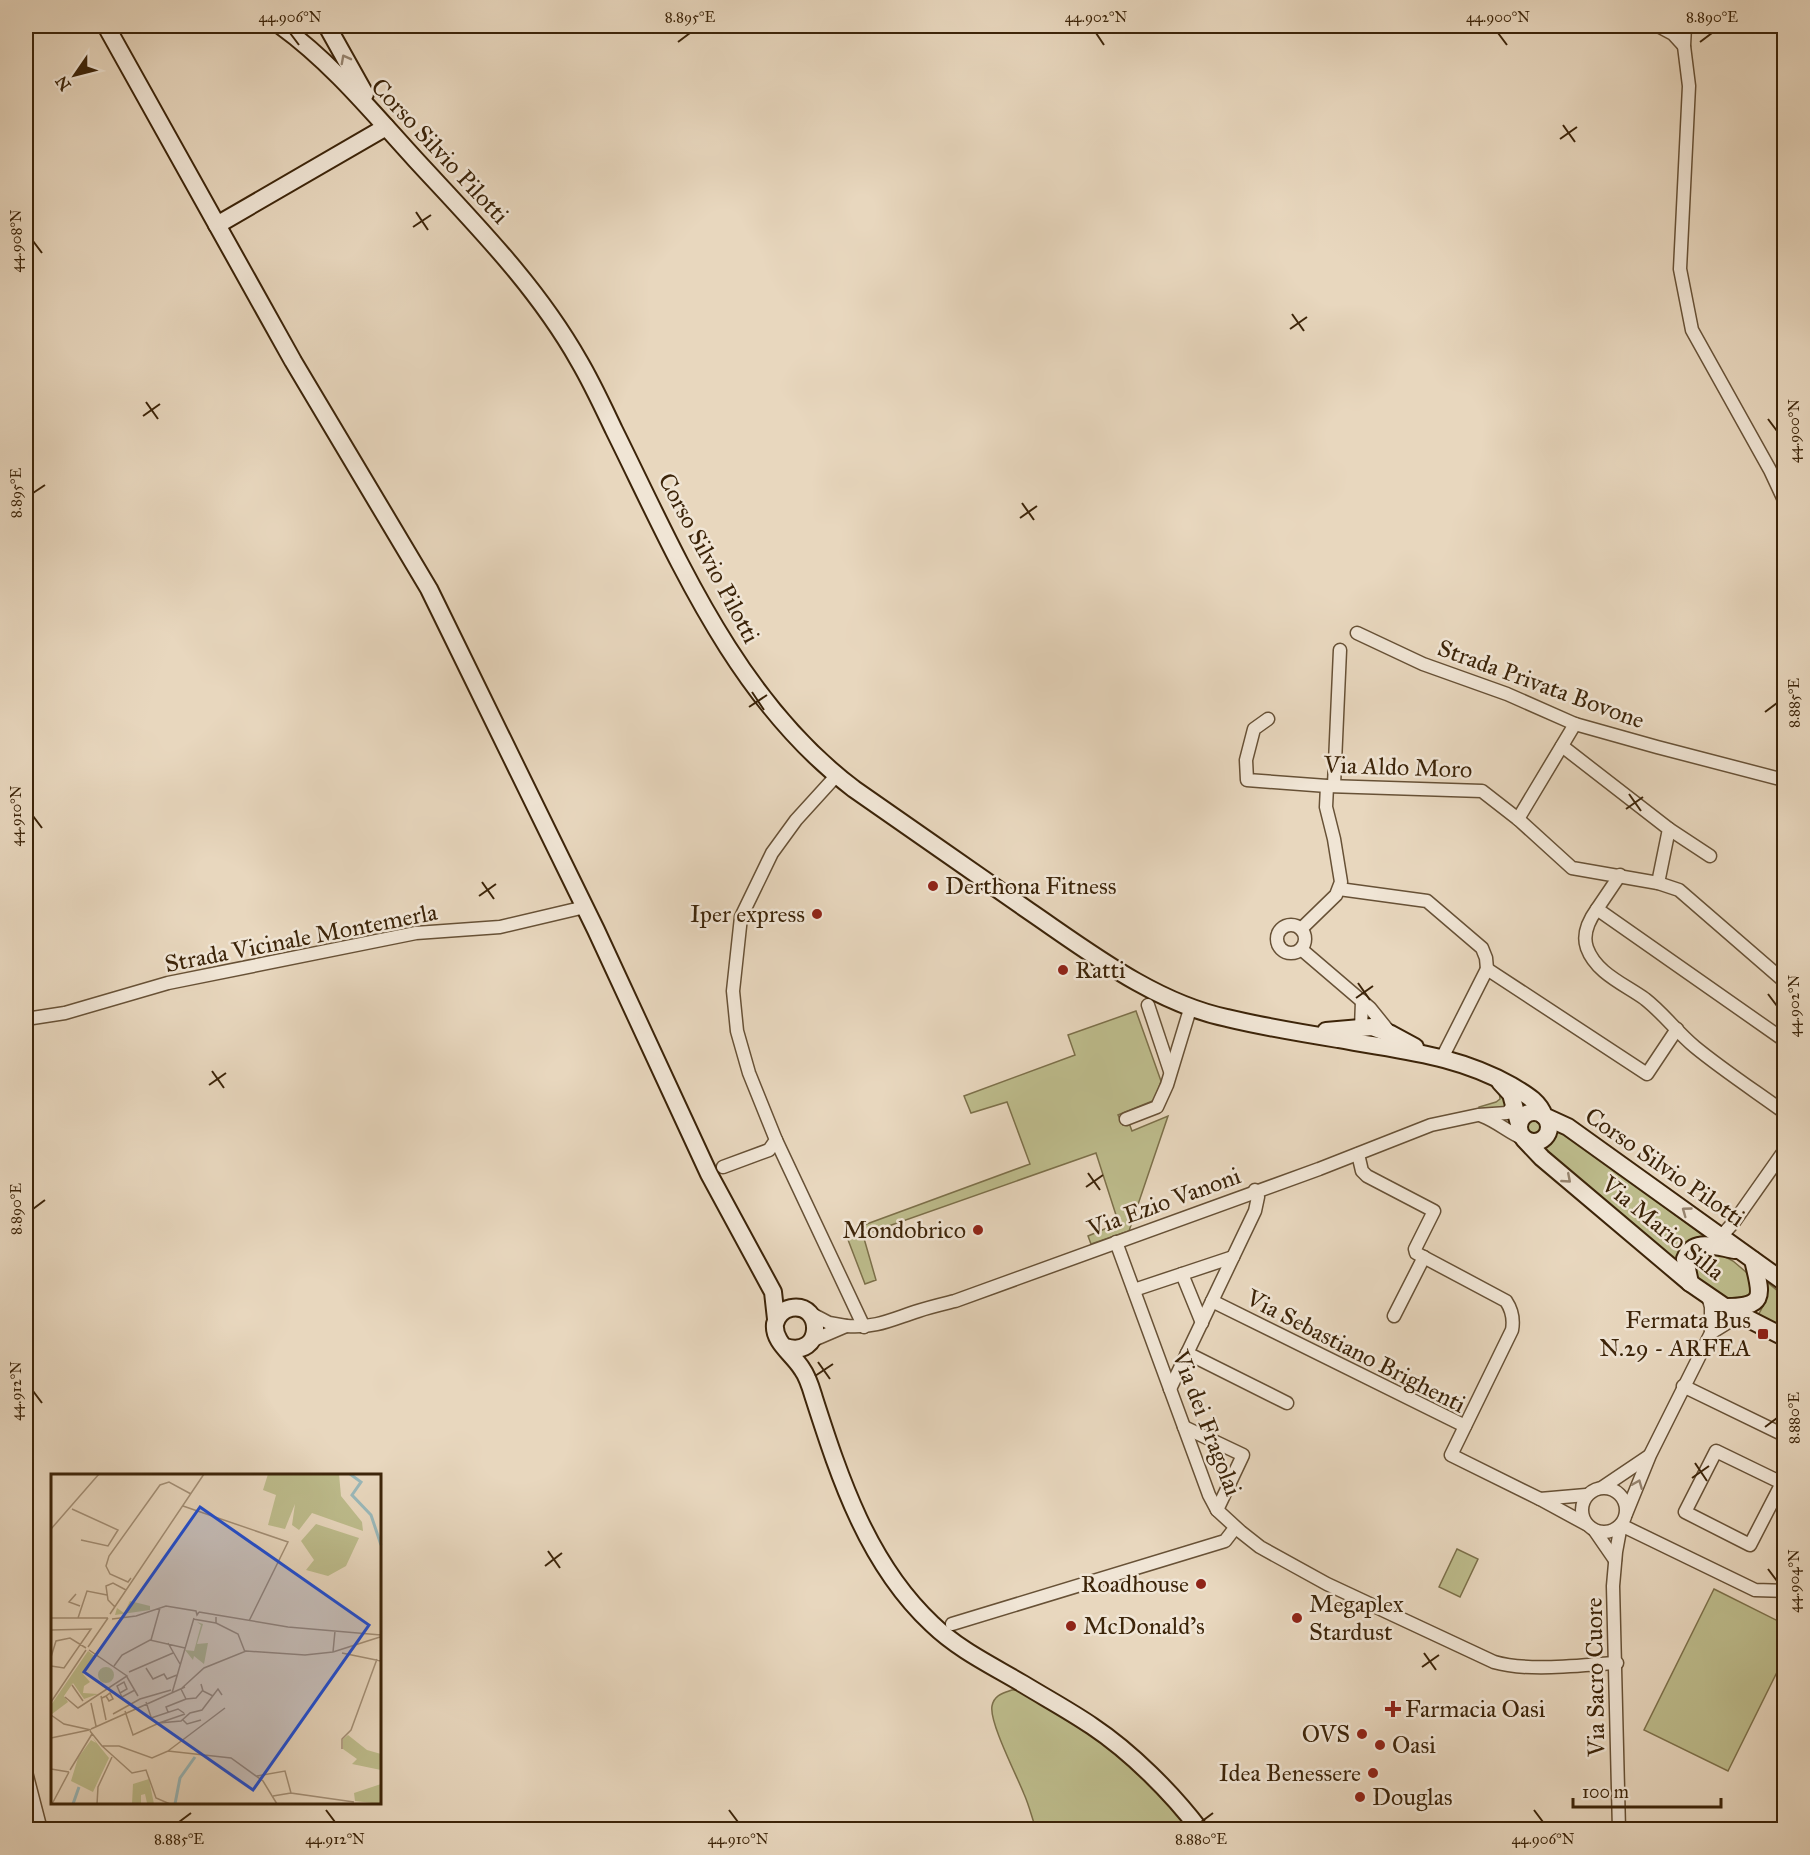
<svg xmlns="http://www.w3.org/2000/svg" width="1810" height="1855" font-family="'IM FELL Great Primer',serif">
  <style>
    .green { fill: #bdbc8c; stroke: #7c704a; stroke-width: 1.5 }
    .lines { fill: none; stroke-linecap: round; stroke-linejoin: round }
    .street-casing { stroke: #675136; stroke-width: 15 }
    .secondary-casing { stroke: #3c2409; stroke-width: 20 }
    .street { stroke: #f0e5d5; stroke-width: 12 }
    .secondary { stroke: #f0e5d5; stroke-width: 16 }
    .oneway { stroke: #96846f }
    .ticks { fill: none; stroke: #3c2409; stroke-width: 2 }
    .poi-dot { fill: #8f2418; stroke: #f0e5d5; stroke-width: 2 }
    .labels { text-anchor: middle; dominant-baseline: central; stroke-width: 5; stroke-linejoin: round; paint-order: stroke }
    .street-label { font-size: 24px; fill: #3c2409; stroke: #f0e5d5 }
    .poi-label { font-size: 24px; fill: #3c2409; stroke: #f0e5d5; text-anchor: start }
    .inset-river { fill: none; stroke: #99b8ba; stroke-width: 3 }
    .inset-road { fill: none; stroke: #a38f76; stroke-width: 1.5 }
    .view { fill: #1d4ed8; fill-opacity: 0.15; stroke: #1d4ed8; stroke-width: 3 }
    .inset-edge { fill: none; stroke: #3c2409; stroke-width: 3 }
    .neatline { fill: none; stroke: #3c2409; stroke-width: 2 }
    .ticks-label { font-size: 15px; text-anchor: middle; fill: #3c2409 }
  </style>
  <rect width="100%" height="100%" fill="#e8d7be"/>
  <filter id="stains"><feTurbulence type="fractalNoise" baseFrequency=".00333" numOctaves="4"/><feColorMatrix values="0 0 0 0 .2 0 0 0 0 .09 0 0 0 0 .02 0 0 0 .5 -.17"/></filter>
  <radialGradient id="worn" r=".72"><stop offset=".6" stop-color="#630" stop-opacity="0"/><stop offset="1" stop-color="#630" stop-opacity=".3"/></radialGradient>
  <g class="green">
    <polygon points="1136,1011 1161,1081 1155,1100 1118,1115 1123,1125 1129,1123 1132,1131 1168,1116 1129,1231 1091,1244 1088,1236 1112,1226 1116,1215 1096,1153 863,1235 876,1280 865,1284 845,1232 1030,1164 1007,1102 971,1113 964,1096 1075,1055 1068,1035"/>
    <polygon points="1499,1091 1503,1094 1508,1107 1479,1109 1479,1107 1496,1102 1500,1099"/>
    <circle cx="1533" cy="1127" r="11"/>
    <path d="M1553,1125l156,115 -31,23 -143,-116c11,-5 19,-9 18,-22z"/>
    <polygon points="1693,1253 1718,1253 1733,1261 1746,1272 1751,1279 1752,1296 1741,1301 1719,1298 1696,1281 1690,1257"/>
    <path d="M1762,1278l22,18v35l-26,-16c9,-14 10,-21 4,-37z"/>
    <polygon points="1457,1549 1478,1559 1460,1597 1439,1587"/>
    <polygon points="1714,1589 1784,1624 1784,1658 1728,1771 1644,1730"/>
    <path d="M1012,1690h6c71,40 121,74 172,139h-154c-4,-11 -7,-24 -12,-35 -7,-18 -35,-72 -32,-88 2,-11 11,-13 20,-16z"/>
  </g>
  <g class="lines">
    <defs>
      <g id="street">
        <polyline points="1658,26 1673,34 1684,46"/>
        <polyline points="1685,26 1684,46 1689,86 1680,269 1692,330 1770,470 1784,500"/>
        <polyline points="1357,633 1423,664 1507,694 1575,724 1657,747 1784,780"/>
        <polyline points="1268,719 1254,729 1246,760 1247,780 1327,786 1482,791 1518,819 1572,868 1658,883 1679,890 1784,981"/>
        <polyline points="1562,746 1669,829 1658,883"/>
        <polyline points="1334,785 1340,650"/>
        <polyline points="1518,819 1575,724"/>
        <polyline points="1669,829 1710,856"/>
        <polyline points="1620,875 1597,909 1784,1040"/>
        <polyline points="1339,889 1427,901 1482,948 1486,958 1487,969"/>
        <path d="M1597,909c-8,11 -15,25 -10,39 9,25 37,36 58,51 18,14 32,33 50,48 28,23 60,44 89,65"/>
        <circle cx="1291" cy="939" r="14"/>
        <polyline points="1301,929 1336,895 1341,882 1334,839 1326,807 1327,786"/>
        <polyline points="1301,949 1370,1008 1391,1034"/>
        <polyline points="1148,1005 1170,1071"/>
        <polyline points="26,1019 65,1013 168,983 416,933 500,927 585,907"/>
        <polyline points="1361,1029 1362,1001"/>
        <polyline points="1442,1058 1487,969 1647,1074 1677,1029"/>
        <path d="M1482,1116c16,6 27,17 42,23"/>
        <polyline points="1126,1119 1157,1107 1167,1085 1191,1006"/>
        <polyline points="776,1140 864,1327"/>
        <path d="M1358,1154l4,17 5,5 67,35 -19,38 1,4 90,48c6,9 8,18 6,29l-61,125 89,44 46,25"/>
        <polyline points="723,1167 769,1150 776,1140 749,1073 737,1031 733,991 741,917 772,853 796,820 836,776"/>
        <polyline points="1717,1241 1734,1222 1784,1151"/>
        <path d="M1116,1242l93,253 8,15 24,22 19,15 67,37 167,78c34,10 86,3 123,1"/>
        <polyline points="1134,1290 1182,1274"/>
        <polyline points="1212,1301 1465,1426"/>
        <polyline points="810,1313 829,1323 846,1326 811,1341"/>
        <polyline points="1394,1316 1424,1257"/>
        <polyline points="1202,1323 1182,1274 1233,1257"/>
        <path d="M846,1326c31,2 44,-6 72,-15 12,-4 25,-7 37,-10l364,-132 112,-44 47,-10 29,-2 7,-8"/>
        <polyline points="1711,1333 1740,1315"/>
        <polyline points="1187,1353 1287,1403"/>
        <polyline points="1683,1386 1784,1435"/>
        <polyline points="1170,1389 1255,1211 1258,1197 1255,1190"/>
        <polyline points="1184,1427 1243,1455 1217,1510"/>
        <polyline points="1782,1483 1716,1451 1685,1512 1750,1545 1782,1483 1784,1477"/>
        <polyline points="1603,1487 1649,1456"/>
        <circle cx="1604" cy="1510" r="22"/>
        <polyline points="1540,1499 1586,1495"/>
        <polyline points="1626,1514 1650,1455 1711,1333 1711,1307 1708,1296"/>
        <polyline points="1595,1531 1615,1560"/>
        <polyline points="952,1624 1225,1541 1235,1528"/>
        <polyline points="26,1772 41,1830"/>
        <polyline points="1619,1830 1613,1586 1616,1552 1621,1525 1755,1590 1784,1591"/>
      </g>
      <g id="secondary">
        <polyline points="106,26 293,361 429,589 596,930 709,1174 773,1292 776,1319"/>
        <path d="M281,26c51,37 91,86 134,133 59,64 121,126 164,202 13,22 24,46 35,69 64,129 122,270 240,359 58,41 117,81 175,122 60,41 126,92 198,107 37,9 74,15 111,21 63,12 117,15 174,47 13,8 27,15 32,30l24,11 216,155"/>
        <polyline points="327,26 365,94"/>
        <polyline points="217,225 386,127"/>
        <polyline points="1326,1031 1372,1027 1391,1034 1415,1047"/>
        <polyline points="1500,1082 1511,1094 1519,1124"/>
        <circle cx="1534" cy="1127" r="15"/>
        <polyline points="1524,1139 1542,1158 1690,1283 1725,1307 1784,1337"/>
        <path d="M1690,1283l-5,-24c8,-22 32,-12 50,-9"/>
        <path d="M1726,1307c42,0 35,-13 27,-47"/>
        <path d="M785,1347c39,12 39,-45 6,-39 -9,2 -14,8 -16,16 -2,18 18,30 27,45 6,8 9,19 12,29 26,81 54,166 118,226 27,26 59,41 91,60 23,14 47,27 69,42 39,26 80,67 108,104"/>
      </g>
    </defs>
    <use href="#street" class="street-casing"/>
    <use href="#secondary" class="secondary-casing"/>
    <use href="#street" class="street"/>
    <use href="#secondary" class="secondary"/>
  </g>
  <defs><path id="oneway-chevron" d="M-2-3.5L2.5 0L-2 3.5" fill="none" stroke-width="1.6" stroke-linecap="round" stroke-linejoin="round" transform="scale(1.5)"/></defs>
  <g class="oneway">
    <use href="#oneway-chevron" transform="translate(345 59) rotate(-118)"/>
    <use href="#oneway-chevron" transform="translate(1567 1179) rotate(41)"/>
    <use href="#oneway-chevron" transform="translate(1686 1211) rotate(-144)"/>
    <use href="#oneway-chevron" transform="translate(1638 1484) rotate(-68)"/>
  </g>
  <path class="ticks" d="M290,33l9,12M1096,33l8,12M1498,33l9,12M678,42l12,-9M1700,42l12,-9M1563,125l12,17M1560,139l17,-12M416,212l12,18M413,227l18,-12M33,241l9,12M1292,314l12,17M1290,329l17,-12M146,402l12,17M143,416l17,-12M1768,419l9,12M33,493l12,-8M1022,503l12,17M1020,518l17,-12M752,692l12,18M749,707l18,-12M1765,712l12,-9M1629,794l12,17M1626,809l17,-12M33,816l9,12M482,882l12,17M479,896l17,-12M1358,983l12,17M1768,994l9,12M1356,998l17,-12M212,1071l12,17M209,1085l17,-12M1088,1173l12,17M1086,1187l17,-12M33,1209l12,-9M818,1362l12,17M815,1376l18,-12M33,1391l9,12M1765,1427l12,-9M1695,1463l12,18M1692,1478l17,-12M548,1551l12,17M545,1566l17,-13M1768,1569l9,12M1424,1653l12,17M1422,1667l17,-12M326,1810l9,12M729,1810l9,12M1534,1810l9,12M179,1822l12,-9M1201,1822l12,-9"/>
  <g class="poi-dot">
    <circle cx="933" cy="886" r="6"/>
    <circle cx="817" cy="914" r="6"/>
    <circle cx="1063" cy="970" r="6"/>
    <circle cx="978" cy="1230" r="6"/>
    <rect x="1757" y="1328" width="12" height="12" rx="3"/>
    <circle cx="1201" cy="1584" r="6"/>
    <circle cx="1297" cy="1618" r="6"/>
    <circle cx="1071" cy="1626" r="6"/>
    <path d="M1390 1700h6v6h6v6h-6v6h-6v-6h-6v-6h6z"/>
    <circle cx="1362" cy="1734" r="6"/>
    <circle cx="1380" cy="1745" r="6"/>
    <circle cx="1373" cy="1773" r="6"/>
    <circle cx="1360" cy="1797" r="6"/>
  </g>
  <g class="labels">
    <g class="street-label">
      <text transform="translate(440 151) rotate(47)">Corso Silvio Pilotti</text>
      <text transform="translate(709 558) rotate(62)">Corso Silvio Pilotti</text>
      <text transform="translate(1541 684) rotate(20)">Strada Privata Bovone</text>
      <text transform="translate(1398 767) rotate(2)">Via Aldo Moro</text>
      <text transform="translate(301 938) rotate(-11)">Strada Vicinale Montemerla</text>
      <text transform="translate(1665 1167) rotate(35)">Corso Silvio Pilotti</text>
      <text transform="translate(1164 1202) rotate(-20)">Via Ezio Vanoni</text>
      <text transform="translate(1663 1228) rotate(39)">Via Mario Silla</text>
      <text transform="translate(1356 1351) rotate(27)">Via Sebastiano Brighenti</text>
      <text transform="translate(1207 1423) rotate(69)">Via dei Fragolai</text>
      <text transform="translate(1595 1677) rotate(-91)">Via Sacro Cuore</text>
    </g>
    <g class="poi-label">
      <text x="945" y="886">Derthona Fitness</text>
      <text x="805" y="914" text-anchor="end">Iper express</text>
      <text x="1075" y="970">Ratti</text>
      <text x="966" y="1230" text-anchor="end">Mondobrico</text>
      <text x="1751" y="1320" text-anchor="end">Fermata Bus<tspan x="1751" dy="28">N.29 - ARFEA</tspan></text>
      <text x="1189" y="1584" text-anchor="end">Roadhouse</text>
      <text x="1309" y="1604">Megaplex<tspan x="1309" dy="28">Stardust</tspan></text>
      <text x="1083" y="1626">McDonald's</text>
      <text x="1405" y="1709">Farmacia Oasi</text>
      <text x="1350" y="1734" text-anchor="end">OVS</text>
      <text x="1392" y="1745">Oasi</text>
      <text x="1361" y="1773" text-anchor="end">Idea Benessere</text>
      <text x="1372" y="1797">Douglas</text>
    </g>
  </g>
  <g transform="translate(51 1474)">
    <rect width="330" height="330" fill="#e8d7be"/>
    <path d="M217,0h71l2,22 21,26 1,9 -51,-18 -13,17 -7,-5 3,-21 -10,25 -17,-4 8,-30 -13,-5zM265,50l43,14 -13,28 -18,10 -22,-6 8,-10 -13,-19zM79,127l20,5v4l-35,5 2,-7 7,5zM146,148l6,2 -6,20 11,-1 -4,21 -10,-8 -1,4 -8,-10 9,1 7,-26zM37,177l8,6 -13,17 7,8 -6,4 -1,7 15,1 -14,5 -11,-16 -9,13 4,6 -16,12 -1,-9zM47 201a8 8 0 1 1 16 0a8 8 0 1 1-16 0ZM297,261l19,15 14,4v16l-29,-6 5,-5 -14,-10v-10zM41,263l17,21 -16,34 -22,-11 7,-23 13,-18 5,3zM98,305l5,25 -7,-1 -2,-9 -4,1v8l-9,1 1,-20zM330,310v20l-26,-3 -1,-8z" fill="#bdbc8c"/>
    <path class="inset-river" d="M299,0l11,8 -9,13 19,20 10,30M22,330l6,-17M124,330l5,-26 15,-21"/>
    <path class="inset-road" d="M132,32l105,36 -39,79M21,35l46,21 -10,16 -27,-6M0,55l48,-55M80,104l-3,4 -18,-8 -4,-8 3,-10 51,-71 9,-3 22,12M25,120l-7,8 11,4M64,133l-7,-7 -2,-14 7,-3 13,7M148,138l89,15 93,8M59,140l94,-140M165,143v6l22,11 7,18M0,144h57M27,144l9,-27 20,4M61,145l24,-3 30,-10 30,5 1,4 2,-3M142,145l23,4M0,156l40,-1 -27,39 -13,-2M100,166l9,-32M117,169l12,21M37,173l20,-29M282,178l47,-15M282,178l2,-21M291,179l39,8M0,183l5,-16 14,-3 16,10M63,192l8,-11 28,-15 35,8M95,194l7,11 11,-5 3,5 10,-4M78,198l44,-19M76,203l11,19M150,210l2,7 10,5M21,211l11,16M131,214l22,-20 42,-17 59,4 28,-3M69,219l7,-4 -3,-7 -7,4 3,7 2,4 13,-7M121,219l22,-75M50,222l5,24M14,223l13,11 49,-32 -38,-26M51,224l4,-2 4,-3 3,6 -4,2 -3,-5M135,225l10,-1 7,-8M0,228l35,-52M95,228l6,18M40,229l5,23M74,237l8,24 26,-12 22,-2 9,-8 12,-3 16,-21 4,6M117,238l-2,-5 20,-8 -5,-10M62,240l27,-15 31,-9M0,241l13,9 27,6M100,244l27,-9 6,4M132,246l4,4 14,-4M108,249l26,-9M40,255l94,-42M39,257l12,15h17l33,12 16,-7 63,7 32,23 14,23M0,264l38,-8M51,272l30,27 14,-3 10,28 14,6M291,275v-10l9,-9 26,-71M117,277l57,-43M0,295l18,3M19,296l22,-36M206,302l28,-5 6,22 63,9M222,322l18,-3M1,330l17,-32M46,330l1,-17 14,-30"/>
    <path class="view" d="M149,33l169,118 -116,165 -169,-118z"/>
    <rect width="330" height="330" class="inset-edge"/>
  </g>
  <rect width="1810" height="1855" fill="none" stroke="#e8d7be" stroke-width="66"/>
  <g transform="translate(75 75) rotate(235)" stroke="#f0e5d5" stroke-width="4.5" paint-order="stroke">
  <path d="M0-4.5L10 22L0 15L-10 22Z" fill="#3c2409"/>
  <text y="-9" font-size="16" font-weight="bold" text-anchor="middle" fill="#3c2409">N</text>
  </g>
  <path d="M1573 1798v9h148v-9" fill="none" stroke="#3c2409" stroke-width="3"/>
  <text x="1582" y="1798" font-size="18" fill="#3c2409" stroke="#f0e5d5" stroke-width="4.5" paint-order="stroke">100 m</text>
  <rect x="33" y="33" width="1744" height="1789" class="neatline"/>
  <g class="ticks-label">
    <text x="290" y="22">44.906°N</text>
    <text x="690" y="22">8.895°E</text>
    <text x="1096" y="22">44.902°N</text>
    <text x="1498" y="22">44.900°N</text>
    <text x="1712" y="22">8.890°E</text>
    <text transform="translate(16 241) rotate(-90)" y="5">44.908°N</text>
    <text transform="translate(1794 431) rotate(-90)" y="5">44.900°N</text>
    <text transform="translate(16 493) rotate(-90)" y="5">8.895°E</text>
    <text transform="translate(1794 703) rotate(-90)" y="5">8.885°E</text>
    <text transform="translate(16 816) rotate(-90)" y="5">44.910°N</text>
    <text transform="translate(1794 1006) rotate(-90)" y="5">44.902°N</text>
    <text transform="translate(16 1209) rotate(-90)" y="5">8.890°E</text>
    <text transform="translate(16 1391) rotate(-90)" y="5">44.912°N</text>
    <text transform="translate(1794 1418) rotate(-90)" y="5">8.880°E</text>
    <text transform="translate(1794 1581) rotate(-90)" y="5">44.904°N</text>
    <text x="179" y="1844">8.885°E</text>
    <text x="335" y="1844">44.912°N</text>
    <text x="738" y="1844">44.910°N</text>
    <text x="1201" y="1844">8.880°E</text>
    <text x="1543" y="1844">44.906°N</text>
  </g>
  <rect width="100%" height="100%" filter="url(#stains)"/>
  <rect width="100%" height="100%" fill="url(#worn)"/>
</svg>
